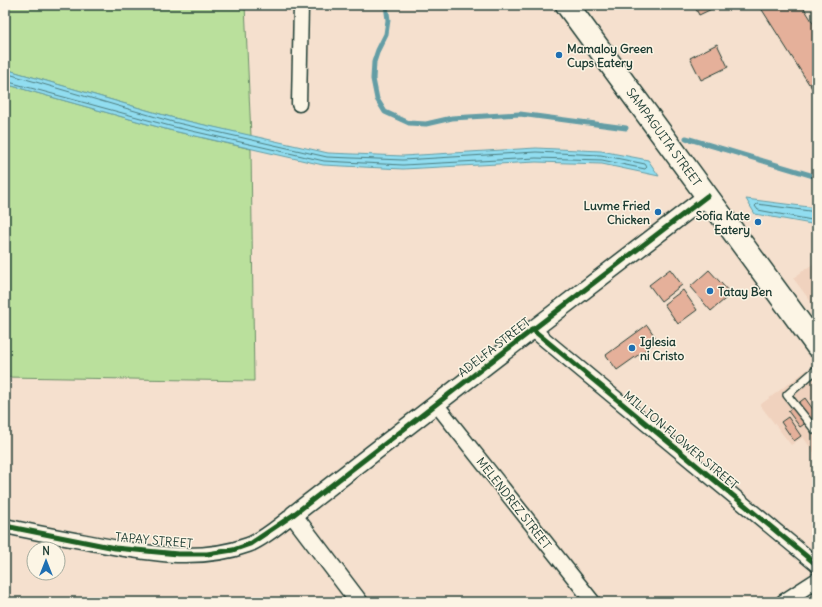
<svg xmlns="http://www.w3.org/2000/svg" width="822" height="607" font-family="Delius,sans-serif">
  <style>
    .built { fill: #f0d2be }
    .green { fill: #bae09c; stroke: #6c8e68 }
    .water { fill: #91ddf0; stroke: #639da5 }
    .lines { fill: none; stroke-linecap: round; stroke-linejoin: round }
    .shore { stroke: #4d7d7f; stroke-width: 1 }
    .stream { stroke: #639da5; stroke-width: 5 }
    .building { fill: #e5b09a; stroke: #1f3d34 }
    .service-casing { stroke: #1f3d34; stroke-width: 10 }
    .minor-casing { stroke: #1f3d34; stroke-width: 17 }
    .tertiary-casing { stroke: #1f3d34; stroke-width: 20 }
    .trunk-casing { stroke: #1f3d34; stroke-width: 25 }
    .service { stroke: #fcf5e5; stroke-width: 7 }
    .minor { stroke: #fcf5e5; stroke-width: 14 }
    .tertiary { stroke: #fcf5e5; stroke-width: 17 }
    .trunk { stroke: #fcf5e5; stroke-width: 22 }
    .cycleway-casing { stroke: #fcf5e5; stroke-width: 8 }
    .cycleway { stroke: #1b5e20; stroke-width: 5 }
    .poi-dot { fill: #1f6fb2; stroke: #fcf5e5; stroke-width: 1.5 }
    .labels { text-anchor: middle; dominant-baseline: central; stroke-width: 3; stroke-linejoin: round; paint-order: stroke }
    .poi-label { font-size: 12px; font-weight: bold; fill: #1f3d34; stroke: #fcf5e5; text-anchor: start }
    .street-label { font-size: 12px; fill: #1f3d34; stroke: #fcf5e5 }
  </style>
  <rect width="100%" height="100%" fill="#f5e0ce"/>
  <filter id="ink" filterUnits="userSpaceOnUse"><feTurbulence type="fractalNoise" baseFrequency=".025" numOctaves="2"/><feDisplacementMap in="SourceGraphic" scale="8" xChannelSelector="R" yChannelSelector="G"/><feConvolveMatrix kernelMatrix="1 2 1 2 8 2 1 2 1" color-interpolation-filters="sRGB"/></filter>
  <g filter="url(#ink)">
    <g class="built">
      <polygon points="817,261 817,310 793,278"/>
      <polygon points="807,370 817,383 817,452 815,454 803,437 791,445 760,405"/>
    </g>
    <g class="green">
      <polygon points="5,5 245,5 251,136 174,118 5,69"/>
      <polygon points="5,84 169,130 251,149 254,381 5,377"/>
    </g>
    <g class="water">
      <polygon points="5,69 174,118 328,153 403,156 536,148 601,151 648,160 659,176 602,164 536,162 403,169 323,165 169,130 5,84"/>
      <polygon points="746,199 817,208 817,225 755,214"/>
    </g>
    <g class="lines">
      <g class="shore">
        <polyline points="5,73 173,122 327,157 403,160 536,152 601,155 645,164 647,167 645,169 602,160 536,158 403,165 324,161 170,126 5,81"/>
        <polyline points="817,212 757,204 755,206 758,210 817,221"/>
      </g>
      <g class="stream">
        <polyline points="386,5 388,20 386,34 378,50 374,62 373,79 377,99 385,112 409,123 426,124 452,118 520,114 626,128"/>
        <polyline points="686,138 817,177"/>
      </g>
    </g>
    <g class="building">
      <polygon points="694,5 720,5 699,15"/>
      <polygon points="759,5 802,5 817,29 817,79 809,84"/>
      <polygon points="717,44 728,67 701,80 690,58"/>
      <polygon points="817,80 817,97 810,85"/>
      <polygon points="670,269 682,285 661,301 649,285"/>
      <polygon points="709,270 731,294 711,311 690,287"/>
      <polygon points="683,290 697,310 678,324 664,304"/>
      <polygon points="647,325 658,341 617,370 606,355"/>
      <polygon points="805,398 817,415 800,427 788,411"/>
      <polygon points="788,417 801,436 794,441 781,422"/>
    </g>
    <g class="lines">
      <defs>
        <polyline id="service" points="817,369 787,395 815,430 817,428"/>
        <g id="minor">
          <polyline points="299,104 301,5"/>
          <polyline points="532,329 817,565"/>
          <polyline points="436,404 593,602"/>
          <path d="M5,526c27,6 54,11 81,16 51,10 111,22 162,3 16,-6 31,-20 45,-30"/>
          <polyline points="783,602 817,580"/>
        </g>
        <polyline id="tertiary" points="359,602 293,515 488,364 707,196"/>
        <polyline id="trunk" points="567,5 817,346"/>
      </defs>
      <use href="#service" class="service-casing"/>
      <use href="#minor" class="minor-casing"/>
      <use href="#tertiary" class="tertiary-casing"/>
      <use href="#trunk" class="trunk-casing"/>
      <use href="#service" class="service"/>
      <use href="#minor" class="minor"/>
      <use href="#tertiary" class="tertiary"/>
      <use href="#trunk" class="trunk"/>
      <defs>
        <g id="cycleway">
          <polyline points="532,329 817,565"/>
          <polyline points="5,526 115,548 178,554 207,554 233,550 250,544 293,515 488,364 707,196"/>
        </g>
      </defs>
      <use href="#cycleway" class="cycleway-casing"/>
      <use href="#cycleway" class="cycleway"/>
    </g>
  </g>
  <g class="poi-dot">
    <circle cx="559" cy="55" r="4"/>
    <circle cx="658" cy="212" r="4"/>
    <circle cx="758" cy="222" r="4"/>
    <circle cx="710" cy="291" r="4"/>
    <circle cx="632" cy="348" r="4"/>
  </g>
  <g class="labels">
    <g class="poi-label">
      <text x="567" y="48">Mamaloy Green<tspan x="567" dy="14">Cups Eatery</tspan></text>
      <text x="650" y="205" text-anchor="end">Luvme Fried<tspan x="650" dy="14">Chicken</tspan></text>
      <text x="750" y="215" text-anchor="end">Sofia Kate<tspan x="750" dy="14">Eatery</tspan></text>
      <text x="718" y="291">Tatay Ben</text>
      <text x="640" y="341">Iglesia<tspan x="640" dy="14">ni Cristo</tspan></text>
    </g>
    <g class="street-label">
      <text transform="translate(664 137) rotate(54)">SAMPAGUITA STREET</text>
      <text transform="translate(494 347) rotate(-38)">ADELFA STREET</text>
      <text transform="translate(681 440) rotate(40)">MILLION FLOWER STREET</text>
      <text transform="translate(514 503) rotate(52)">MELENDREZ STREET</text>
      <text transform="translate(154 540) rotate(5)">TAPAY STREET</text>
    </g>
  </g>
  <rect width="822" height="607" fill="none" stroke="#fcf5e5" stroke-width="20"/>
  <rect x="10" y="10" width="802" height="587" fill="none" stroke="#1f3d34" stroke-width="1.5" filter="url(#ink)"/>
  <g transform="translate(46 561)"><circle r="19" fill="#fcf5e5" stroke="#a4ab9e"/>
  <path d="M0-3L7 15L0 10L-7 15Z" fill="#1f6fb2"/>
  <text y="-6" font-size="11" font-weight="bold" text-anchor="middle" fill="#1f3d34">N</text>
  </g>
</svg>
